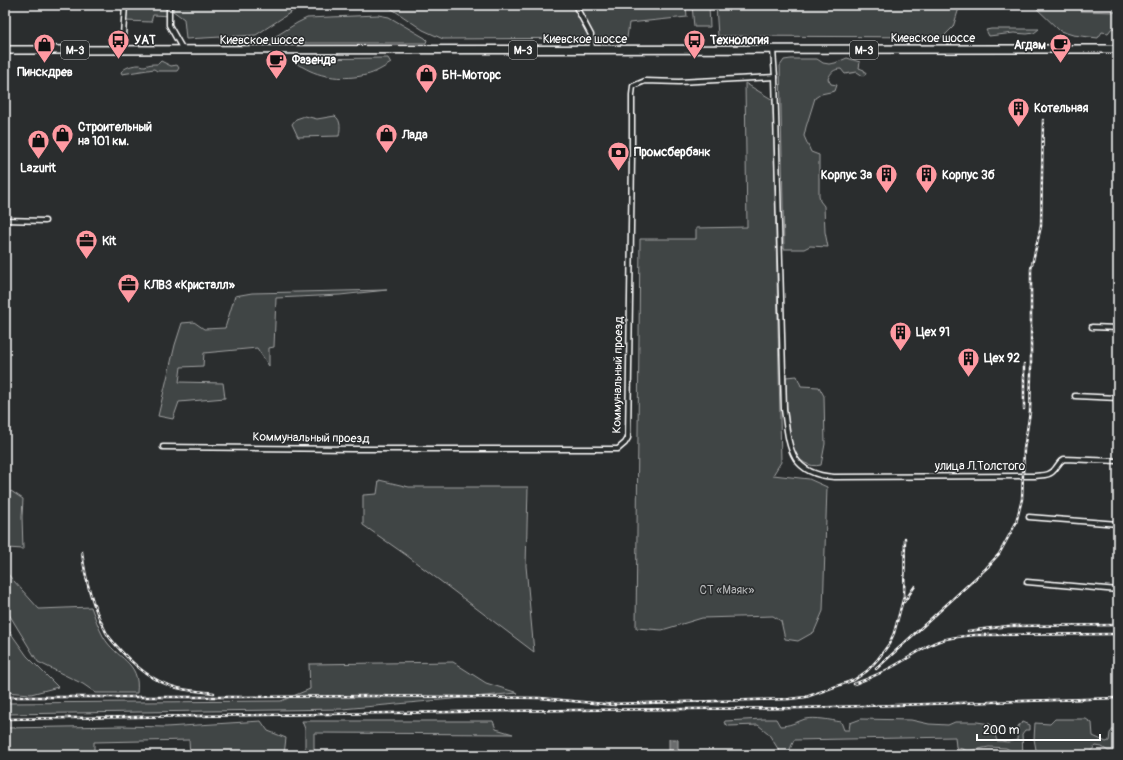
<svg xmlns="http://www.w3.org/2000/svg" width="1123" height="760" font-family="Pangolin,sans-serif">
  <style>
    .green { fill: #414445; stroke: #a0a2a2 }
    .water { fill: #6a6c6d; stroke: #a6a7a7 }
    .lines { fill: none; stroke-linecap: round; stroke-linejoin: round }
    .minor-casing { stroke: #fff; stroke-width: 7 }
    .trunk-casing { stroke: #fff; stroke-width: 10 }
    .minor { stroke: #2a2d2e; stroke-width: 4 }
    .trunk { stroke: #2a2d2e; stroke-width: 7 }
    .rail-casing { stroke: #fff; stroke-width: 2.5 }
    .rail { stroke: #2a2d2e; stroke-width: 1; stroke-dasharray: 3; stroke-linecap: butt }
    .labels { text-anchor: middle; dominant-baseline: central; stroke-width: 3; stroke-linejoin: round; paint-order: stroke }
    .shield { fill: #2a2d2e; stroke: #bfc0c0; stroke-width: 1 }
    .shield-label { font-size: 11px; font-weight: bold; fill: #fff }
    .street-label { font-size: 12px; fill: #fff; stroke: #2a2d2e }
    .poi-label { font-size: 12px; font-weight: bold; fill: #fff; stroke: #2a2d2e; text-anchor: start }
    .park-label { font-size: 12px; fill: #b3b4b5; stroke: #2a2d2e }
  </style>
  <rect width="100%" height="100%" fill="#2a2d2e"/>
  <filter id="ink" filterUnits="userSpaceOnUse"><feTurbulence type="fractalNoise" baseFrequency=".025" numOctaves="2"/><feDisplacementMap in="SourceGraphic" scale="8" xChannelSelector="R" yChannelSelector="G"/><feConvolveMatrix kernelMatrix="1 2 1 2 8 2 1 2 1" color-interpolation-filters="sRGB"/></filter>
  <g filter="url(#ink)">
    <g class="green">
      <polygon points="127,5 172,5 171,16 153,15 151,22 126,21"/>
      <polygon points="174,5 302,5 256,35 186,39 184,19 173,11"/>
      <polygon points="386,5 686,5 687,17 629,23 627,38 443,39 423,30"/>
      <polygon points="692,5 709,5 710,27 694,27"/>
      <polygon points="716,5 960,5 953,27 943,37 718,36"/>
      <polygon points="1033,5 1080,5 1080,11 1118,12 1118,29 1112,28 1108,33 1102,32 1098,38 1073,35 1060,31"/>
      <polygon points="378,15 389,17 425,38 427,40 426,43 290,43 268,41 297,23 307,18"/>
      <polygon points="991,29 1039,29 1034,33 1027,34 1014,33 989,36 986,30"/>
      <path d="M388,58l3,5c-8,5 -16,10 -25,12 -21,5 -45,3 -63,-8 -5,-2 -7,-3 -7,-8z"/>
      <path d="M847,58l13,4 -1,6 5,2 2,4 -3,2 -6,-4 -12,2 -4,-5c-7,0 -10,3 -13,10l3,5 6,1 -2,6 -14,3 -6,4 -9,29 -2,9 7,16 8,3v40l1,6 4,5 1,26 3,15 -18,-1 -6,3h-20l-4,-183 4,-6 7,-1h26l6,4 6,1 6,-1z"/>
      <path d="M161,61l10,5 6,-1 2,3 -2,3h-20l-3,-2 -32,5 -1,-2c4,-5 12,-7 18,-7 3,0 3,1 6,1 5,-2 7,-2 13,-2z"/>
      <polygon points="745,83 773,100 781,462 773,475 809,479 827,487 823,611 814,632 798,641 785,639 781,621 773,616 702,618 662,630 636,628 640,239 696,239 696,228 747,227"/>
      <path d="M305,116l12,3 18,-3c7,5 5,14 4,20l-41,1 -6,-13 4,-5z"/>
      <polygon points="387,290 340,295 276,298 274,347 269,348 269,366 257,348 204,353 203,366 181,367 179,382 223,383 225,398 179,402 173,419 158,416 175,345 182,323 194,322 204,329 225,328 235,296 252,293"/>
      <path d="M797,376l4,10 18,1 5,9 1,48 -4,21c-12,3 -22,-4 -28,-14 -2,-5 -2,-11 -3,-15 -3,-20 -4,-39 -4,-59z"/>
      <polygon points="379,480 409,487 528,487 526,566 534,652 406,555 363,525 363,495 377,494"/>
      <polygon points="11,491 23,499 22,517 23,549 7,548 5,553 5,499"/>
      <path d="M5,571l34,38 52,-2c4,10 7,20 12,29 13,24 38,24 34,57h-41l-13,-9 -45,-22 -31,-51 -2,-10z"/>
      <polygon points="5,625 27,656 58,687 31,694 5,692"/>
      <polygon points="453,662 486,683 518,693 342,709 5,714 5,703 281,701 310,689 309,664"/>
      <path d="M763,719h13l4,7c9,0 17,-4 25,-7 11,-2 25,1 36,3l3,8h5l1,-7 11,-4 50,1 18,4 19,1 7,-3h22l13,2 3,4 4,13 11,1 9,-2 1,-14 5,-4 7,3v5h-5l-3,4 1,21h-4l-13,-7 -17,-1 -21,4 -12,-4 -1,-10 -161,3 -6,14 -6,1 -14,-22 -10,-8 -29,1 -5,-3 1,-2z"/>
      <polygon points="1055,719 1086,719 1092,723 1093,736 1106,742 1109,741 1110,733 1114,728 1118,728 1118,750 1108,751 1102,747 1096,746 1087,754 1037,755 1034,739 1035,723 1050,724"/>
      <polygon points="261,721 268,731 286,738 284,755 190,755 189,740 94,742 94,755 5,755 5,728 121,726 166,727"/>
      <polygon points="302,721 493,721 496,729 513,734 314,733 314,755 305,755 305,729"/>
    </g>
    <polygon class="water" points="669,739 676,739 678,740 678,753 684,753 686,755 669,755"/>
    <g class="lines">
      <defs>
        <g id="minor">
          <polyline points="169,5 169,25 183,50"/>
          <polyline points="575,5 591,35 592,50"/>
          <polyline points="122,50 125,5"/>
          <path d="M773,50l2,27 9,332c5,37 5,65 50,68l201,-1c8,-1 15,0 20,-7 3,-4 5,-8 9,-10l54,2"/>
          <polyline points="5,220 45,221"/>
          <polyline points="1092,327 1118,328"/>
          <polyline points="1075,396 1118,398"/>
          <polyline points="163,447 354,449 618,449 625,443 628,438 632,157 632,95 633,86 645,81 679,82 775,77"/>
          <polyline points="1029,517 1118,524"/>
          <polyline points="1027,582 1118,590"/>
        </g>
        <polyline id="trunk" points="5,50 1118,49"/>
      </defs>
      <use href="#minor" class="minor-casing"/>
      <use href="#trunk" class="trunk-casing"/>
      <use href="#minor" class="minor"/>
      <use href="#trunk" class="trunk"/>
      <defs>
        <g id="rail">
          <polyline points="1024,364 1024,409"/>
          <path d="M82,552c3,26 11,55 23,78 2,5 6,9 9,13 16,19 36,37 60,44 12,4 27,4 40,6"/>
          <polyline points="987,567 999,554 1016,523 1022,499 1024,449 1030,412 1031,374 1031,269 1041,226 1043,120"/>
          <polyline points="904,602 915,586"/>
          <polyline points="968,631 1008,626 1118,625"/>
          <polyline points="876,669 991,564"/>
          <path d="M854,684c16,-6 32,-13 47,-22 13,-7 24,-16 38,-21 12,-4 24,-5 36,-6l143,-1"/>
          <polyline points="5,697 239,697 372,696 540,698 615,705"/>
          <polyline points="610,704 789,699 806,697 854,680 867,671 878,659 889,644 894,633 904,596 905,538"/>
          <polyline points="5,719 573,710 801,708 1118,698"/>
        </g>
      </defs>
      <use href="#rail" class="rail-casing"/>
      <use href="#rail" class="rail"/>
    </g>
  </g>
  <defs>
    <symbol id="bus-pin" viewBox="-11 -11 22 30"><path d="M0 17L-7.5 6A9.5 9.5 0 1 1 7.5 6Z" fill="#ff9aa2" stroke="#2a2d2e"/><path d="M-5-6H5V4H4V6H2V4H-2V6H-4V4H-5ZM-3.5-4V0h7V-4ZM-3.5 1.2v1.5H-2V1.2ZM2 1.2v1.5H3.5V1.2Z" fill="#111"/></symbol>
    <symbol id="shop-pin" viewBox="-11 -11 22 30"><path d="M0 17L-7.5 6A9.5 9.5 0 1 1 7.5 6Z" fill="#ff9aa2" stroke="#2a2d2e"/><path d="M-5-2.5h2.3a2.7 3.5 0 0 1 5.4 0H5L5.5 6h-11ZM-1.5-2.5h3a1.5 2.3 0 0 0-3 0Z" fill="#111"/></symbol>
    <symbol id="cafe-pin" viewBox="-11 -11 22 30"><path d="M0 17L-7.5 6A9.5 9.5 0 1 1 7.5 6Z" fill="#ff9aa2" stroke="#2a2d2e"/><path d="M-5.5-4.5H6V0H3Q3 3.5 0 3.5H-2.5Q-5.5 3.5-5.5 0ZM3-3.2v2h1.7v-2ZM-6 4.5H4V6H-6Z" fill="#111"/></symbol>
    <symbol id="building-pin" viewBox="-11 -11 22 30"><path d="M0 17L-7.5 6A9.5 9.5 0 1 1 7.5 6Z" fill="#ff9aa2" stroke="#2a2d2e"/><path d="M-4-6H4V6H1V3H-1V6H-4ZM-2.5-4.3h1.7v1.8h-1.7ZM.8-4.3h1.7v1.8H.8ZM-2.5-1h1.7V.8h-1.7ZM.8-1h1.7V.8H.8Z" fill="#111"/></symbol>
    <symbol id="bank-pin" viewBox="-11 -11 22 30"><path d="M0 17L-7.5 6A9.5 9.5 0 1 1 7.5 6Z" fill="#ff9aa2" stroke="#2a2d2e"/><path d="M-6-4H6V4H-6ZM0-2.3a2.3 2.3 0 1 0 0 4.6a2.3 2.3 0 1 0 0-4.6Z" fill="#111"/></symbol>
    <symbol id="office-pin" viewBox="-11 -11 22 30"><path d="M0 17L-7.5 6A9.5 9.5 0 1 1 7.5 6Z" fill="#ff9aa2" stroke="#2a2d2e"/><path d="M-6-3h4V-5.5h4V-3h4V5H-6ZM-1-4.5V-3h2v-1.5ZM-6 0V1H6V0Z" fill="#111"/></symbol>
  </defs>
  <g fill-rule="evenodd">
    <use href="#bus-pin" x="106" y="28" width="25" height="34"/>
    <use href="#bus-pin" x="682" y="28" width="25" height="34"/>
    <use href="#shop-pin" x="32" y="32" width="25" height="34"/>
    <use href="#cafe-pin" x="1048" y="32" width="25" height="34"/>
    <use href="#cafe-pin" x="264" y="48" width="25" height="34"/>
    <use href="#shop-pin" x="414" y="62" width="25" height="34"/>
    <use href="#building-pin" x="1006" y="96" width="25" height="34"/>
    <use href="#shop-pin" x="50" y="122" width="25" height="34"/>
    <use href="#shop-pin" x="374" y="122" width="25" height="34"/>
    <use href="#shop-pin" x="26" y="128" width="25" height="34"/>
    <use href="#bank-pin" x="606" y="140" width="25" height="34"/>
    <use href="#building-pin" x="874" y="162" width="25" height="34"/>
    <use href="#building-pin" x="914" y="162" width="25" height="34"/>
    <use href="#office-pin" x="74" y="228" width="25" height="34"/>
    <use href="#office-pin" x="116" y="272" width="25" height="34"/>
    <use href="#building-pin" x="888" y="320" width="25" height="34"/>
    <use href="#building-pin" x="956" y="346" width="25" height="34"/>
  </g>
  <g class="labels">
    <g class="shield">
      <rect x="61" y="41" width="28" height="18" rx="3"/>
      <rect x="509" y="41" width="28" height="18" rx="3"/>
      <rect x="850" y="41" width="28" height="18" rx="3"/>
    </g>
    <g class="shield-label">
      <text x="75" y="50">М-3</text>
      <text x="523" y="50">М-3</text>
      <text x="864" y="50">М-3</text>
    </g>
    <g class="street-label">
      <text x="933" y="38">Киевское шоссе</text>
      <text x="585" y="39">Киевское шоссе</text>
      <text x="262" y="40">Киевское шоссе</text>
      <text transform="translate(618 375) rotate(-89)">Коммунальный проезд</text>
      <text transform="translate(311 438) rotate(1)">Коммунальный проезд</text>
      <text x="980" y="466">улица Л.Толстого</text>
    </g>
    <g class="poi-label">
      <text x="134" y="40">УАТ</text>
      <text x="710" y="40">Технология</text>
      <text x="1046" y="45" text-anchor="end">Агдам</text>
      <text x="292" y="60">Фазенда</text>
      <text x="45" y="72" text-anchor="middle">Пинскдрев</text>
      <text x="442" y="75">БН-Моторс</text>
      <text x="1034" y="108">Котельная</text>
      <text x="78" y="127">Строительный<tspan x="78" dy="14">на 101 км.</tspan></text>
      <text x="402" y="135">Лада</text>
      <text x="634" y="152">Промсбербанк</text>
      <text x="38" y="168" text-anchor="middle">Lazurit</text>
      <text x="872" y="175" text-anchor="end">Корпус 3a</text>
      <text x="942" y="175">Корпус 3б</text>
      <text x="102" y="241">Kit</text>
      <text x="144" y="285">КЛВЗ «Кристалл»</text>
      <text x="916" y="332">Цех 91</text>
      <text x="984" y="358">Цех 92</text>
    </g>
    <g class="park-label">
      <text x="727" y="590">СТ «Маяк»</text>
    </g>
  </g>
  <rect width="1123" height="760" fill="none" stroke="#2a2d2e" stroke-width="20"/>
  <rect x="10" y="10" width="1103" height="740" fill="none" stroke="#fff" stroke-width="1.5" filter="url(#ink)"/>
  <path d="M977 734v6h123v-6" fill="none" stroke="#ffffff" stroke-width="2"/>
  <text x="983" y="734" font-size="12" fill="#ffffff" stroke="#2a2d2e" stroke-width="3" paint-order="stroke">200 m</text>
</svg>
